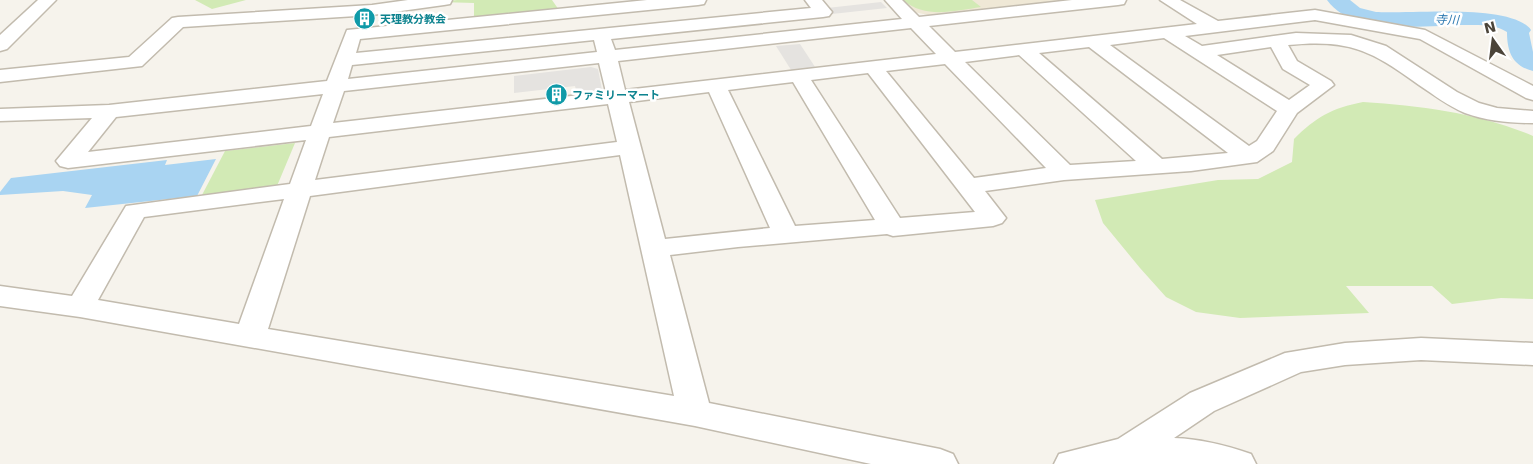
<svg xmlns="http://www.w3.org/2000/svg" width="1533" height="464" font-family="'DejaVu Sans','Noto Sans JP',sans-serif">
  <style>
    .education { fill: #efe8d6 }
    .green { fill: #d2eab5 }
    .parking { fill: #e5e3e0 }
    .water { fill: #a9d4f2 }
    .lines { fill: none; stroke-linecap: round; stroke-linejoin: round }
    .river { fill: #a9d4f2; fill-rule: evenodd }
    .minor-casing { stroke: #c2bbae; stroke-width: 3 }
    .minor { fill: #fff; fill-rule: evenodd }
    .labels { text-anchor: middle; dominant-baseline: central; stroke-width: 5; stroke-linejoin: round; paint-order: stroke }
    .far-culture-label { font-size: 11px; font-weight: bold; fill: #0d838f; stroke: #fff; text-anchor: start }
    .far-water-label { font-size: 12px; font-style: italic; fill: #2e7ab2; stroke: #fff }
  </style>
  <rect width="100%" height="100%" fill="#f6f3ec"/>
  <polygon class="education" points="900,0 1079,0 933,16 914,12"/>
  <g class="green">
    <polygon points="195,0 246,0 212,9"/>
    <polygon points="457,0 552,0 559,10 474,20 474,3 440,2"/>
    <path d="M903,0h69l9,7c-27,4 -56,12 -78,-7z"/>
    <path d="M1363,102c59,4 116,11 170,34v163l-32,-1 -49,6 -20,-18h-86l23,27 -129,5 -44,-6 -30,-15 -26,-29 -37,-45 -8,-23 123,-20 40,-1 34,-17 2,-23c22,-22 38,-31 69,-37z"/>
    <polygon points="295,143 277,186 202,195 225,151"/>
  </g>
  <g class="parking">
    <polygon points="881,2 887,8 832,14 827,8"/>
    <polygon points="800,44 817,70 793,73 776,46"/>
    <polygon points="591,67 598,69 603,95 578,98 575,86 514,93 514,76"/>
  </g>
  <polygon class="water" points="216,159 197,196 85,208 92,195 63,191 0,195 0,192 11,178 167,160 165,165"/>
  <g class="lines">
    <path class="river" d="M1327,0h23l10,8 16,4c34,2 136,-9 155,18l-2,3 4,19v19c-21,-5 -26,-20 -26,-39 -12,-8 -27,-7 -41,-7 -39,0 -113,12 -139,-25z"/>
    <defs>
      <g id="minor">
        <polygon points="38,0 56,0 7,49 0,51 0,35"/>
        <polygon points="408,0 452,0 450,4 444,5 372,15 183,27 142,66 0,82 0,70 129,57 172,18 178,17 372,5"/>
        <path d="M647,0h59l-2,4 -6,1 -338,34 -4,14 455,-45 -6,-8h17l10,12 -3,4 -6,1 -212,22 4,11 287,-31 -17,-19h17l17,17 153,-17h54l-2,4 -6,1 -189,21 26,26 242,-28 -37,-24h20l38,21 97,-11 110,20 108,56v14l-7,-2 -106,-59 -105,-19 -130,16 17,10 94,-13 55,2 35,11 71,46 22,11 18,5 36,3v12c-23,0 -46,-2 -68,-10 -17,-7 -31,-18 -46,-28 -48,-35 -70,-46 -131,-40l9,16 34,20 3,4 -37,28 -24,38 -16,11 -66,9 -127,9 -79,11 21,27 -4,5 -9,3 -100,10 -6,-2 -149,13 -68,8 39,148 231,46 13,5 5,10h-87l-176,-38 -615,-109 -80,-11v-20l72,10 54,-90 164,-22 16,-44 -238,28 -8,-2 -4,-5 36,-43 -92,3v-12l109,-4 218,-24 20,-51zM911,28l25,26 -311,36 -7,-29zM1164,38l113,73 -20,30 -8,5 -139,-101zM594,40l3,12 -249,27 4,-14zM1089,47l139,106 -66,6 -123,-106zM1271,47l12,22 27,16 -21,15 -72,-45zM1019,55l117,106 -66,4 -105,-103zM599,63l7,29 -273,31 11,-32zM945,64l101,104 -72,10 -88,-107zM868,73l107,139 -75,6 -89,-138zM793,82l82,138 -80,6 -67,-136zM709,92l61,136 -105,11 -36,-137zM323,94l-12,32 -223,26 28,-35zM608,104l9,38 -302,38 14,-43zM620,155l54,241 -406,-67 42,-133zM284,199l-45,125 -141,-24 46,-83z"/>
        <path d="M1421,338l112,5v22l-112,-5 -76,5 -44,7 -87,39 -40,27c27,1 51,7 77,16l5,10h-202l5,-10 59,-15 72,-46 95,-40 60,-10z"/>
      </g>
    </defs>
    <use href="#minor" class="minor-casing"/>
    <use href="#minor" class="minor"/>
  </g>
  <defs>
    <symbol id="building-disc" viewBox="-11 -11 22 22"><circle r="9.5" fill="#0f9aa8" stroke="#fff"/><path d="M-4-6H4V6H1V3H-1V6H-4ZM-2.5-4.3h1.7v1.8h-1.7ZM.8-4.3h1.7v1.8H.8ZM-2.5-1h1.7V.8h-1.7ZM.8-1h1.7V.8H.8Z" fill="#fff"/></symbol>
  </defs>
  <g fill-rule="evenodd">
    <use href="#building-disc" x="352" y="6" width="25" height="25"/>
    <use href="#building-disc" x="544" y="82" width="25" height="25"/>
  </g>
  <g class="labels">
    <g class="far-culture-label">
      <text x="380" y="19">天理教分教会</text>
      <text x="572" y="95">ファミリーマート</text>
    </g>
    <g class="far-water-label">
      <text transform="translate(1447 20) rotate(2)">寺川</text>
    </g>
  </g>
  <g transform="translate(1493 40) rotate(346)" stroke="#ffffff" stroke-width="4" paint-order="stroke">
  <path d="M0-4L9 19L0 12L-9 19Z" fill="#4b4439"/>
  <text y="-8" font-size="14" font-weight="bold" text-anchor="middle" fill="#4b4439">N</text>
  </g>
</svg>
